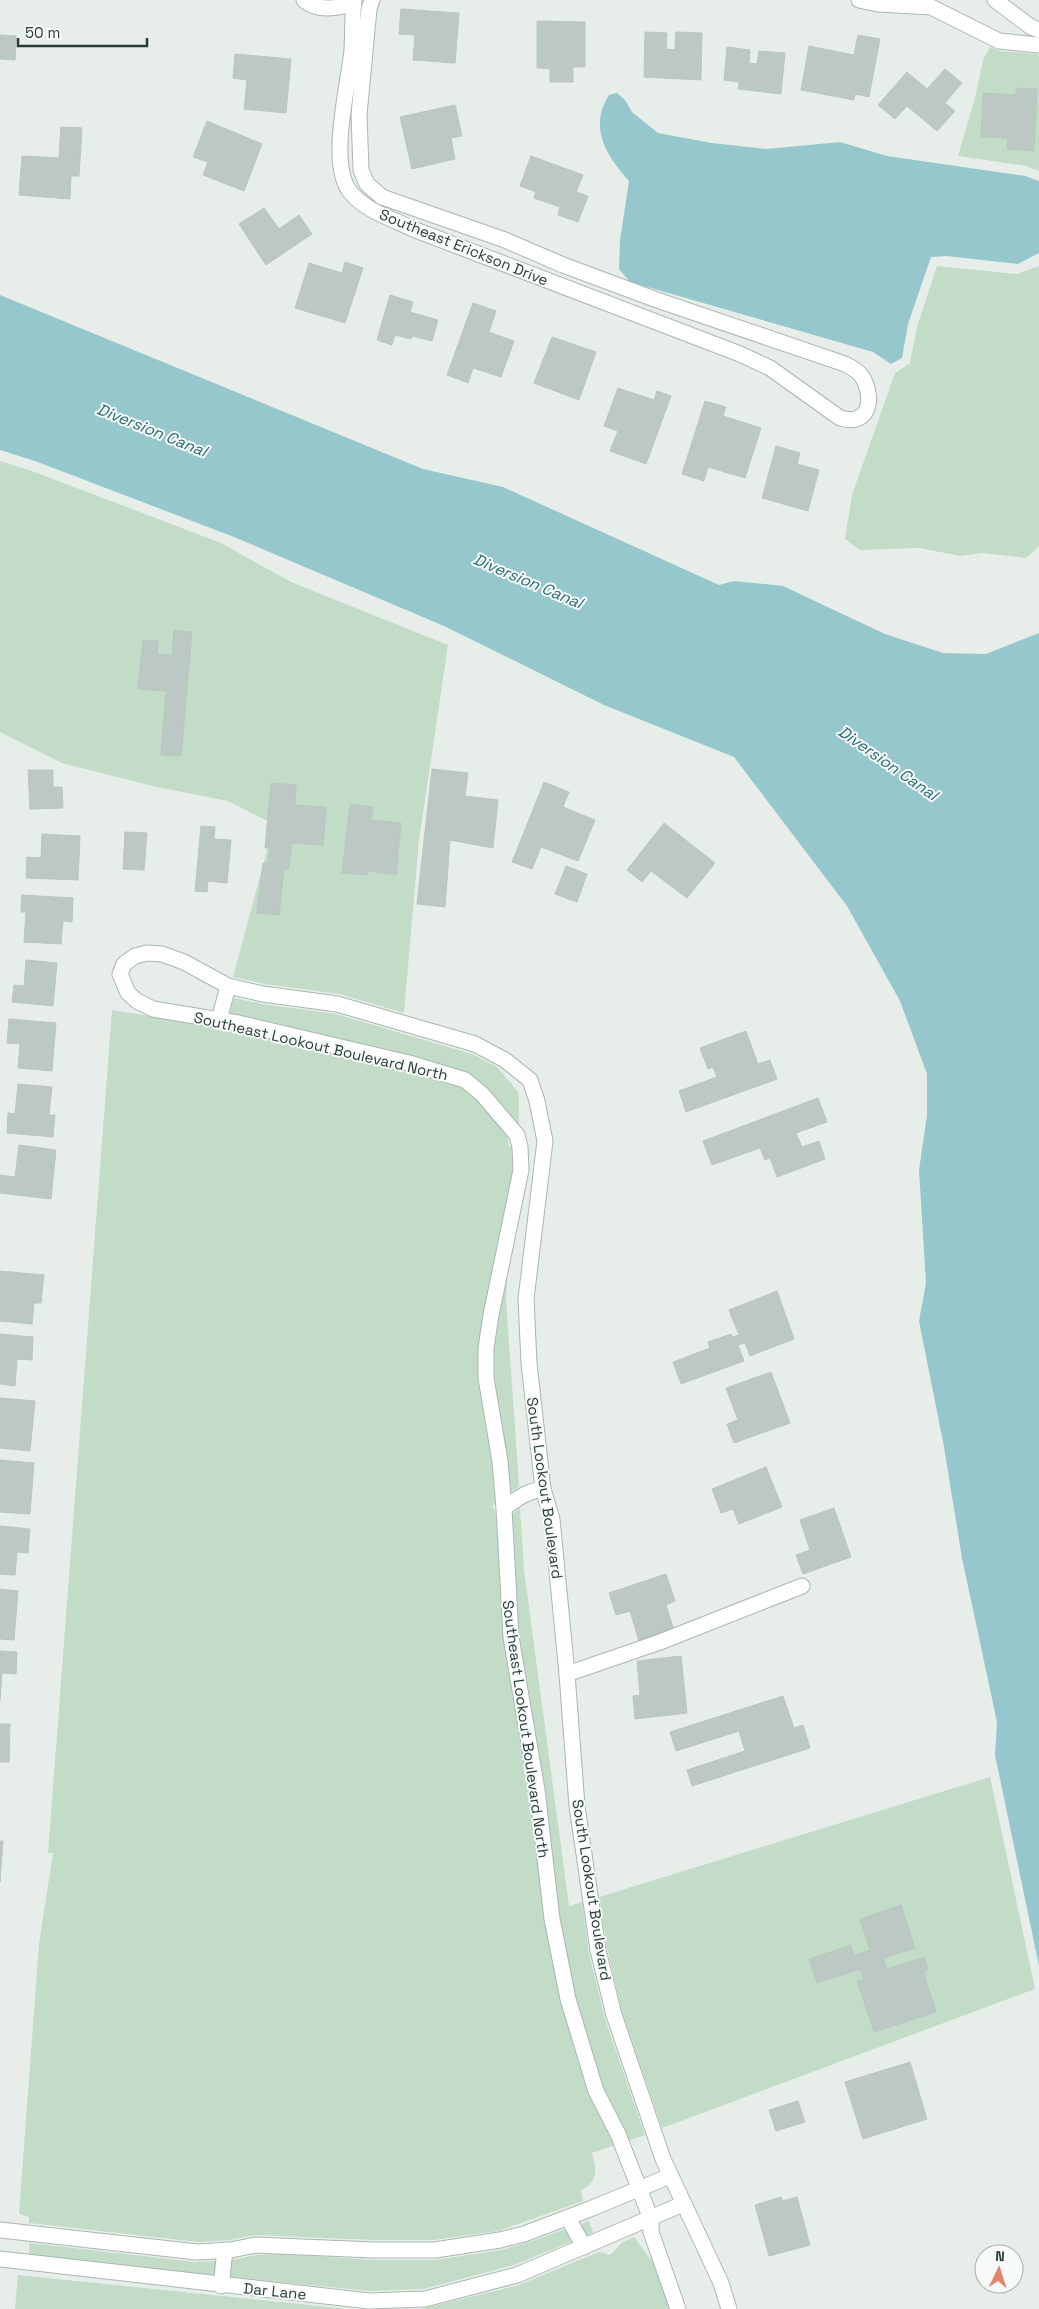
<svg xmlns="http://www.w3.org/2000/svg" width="1039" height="2309" font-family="'Space Grotesk',sans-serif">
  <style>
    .green { fill: #c2dcc7 }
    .water { fill: #95c7cc }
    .building { fill: #bcc8c3; stroke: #b9c7c0 }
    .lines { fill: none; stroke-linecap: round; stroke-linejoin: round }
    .minor-casing { stroke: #aab6b0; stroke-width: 17 }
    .minor { stroke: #fff; stroke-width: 15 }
    .labels { text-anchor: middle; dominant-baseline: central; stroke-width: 4; stroke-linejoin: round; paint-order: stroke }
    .street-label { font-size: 15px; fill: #273e36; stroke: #f7faf8 }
    .water-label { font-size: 16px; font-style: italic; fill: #276c74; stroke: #f7faf8 }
  </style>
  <rect width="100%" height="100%" fill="#e7eeea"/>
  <g class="green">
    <polygon points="990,47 999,51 1037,54 1039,57 1039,171 1026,166 958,156 976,94 983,60"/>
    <polygon points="937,266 1017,274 1039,266 1039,546 1026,558 982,553 961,556 919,548 860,550 845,539 852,495 895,373 910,363 917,327"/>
    <polygon points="0,461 32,471 221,543 291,582 448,645 419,840 404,1013 339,994 265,984 233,977 270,839 295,835 228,801 157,787 62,763 0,732"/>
    <path d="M234,998l28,6 74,10 136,40 25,13 22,26v31l-13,3 3,20 8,-2 -4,22 -7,132 13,187 -27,20 10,16 18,-14 4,62 45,336 13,-4 7,51 16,66 40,116 -53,18c5,18 6,28 -11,38l2,10 -85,30 -64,9h-60l-119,-5 -25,5 -32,2 -169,-19v-6l-10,-3 20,-270 14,-91h-5l64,-843 95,15 2,-4 -1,5 16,6z"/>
    <polygon points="990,1777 1035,1989 662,2128 622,2012 607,1948 599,1897"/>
    <polygon points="589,2221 593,2233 514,2265 424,2289 369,2291 29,2256 29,2243 196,2262 231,2260 256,2255 285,2254 373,2260 435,2260 501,2250 526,2243"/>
    <polygon points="634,2237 657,2268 669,2309 421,2309 519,2285 599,2252 610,2255 623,2242"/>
    <polygon points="18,2275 348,2309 15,2309"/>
  </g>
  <g class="water">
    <path d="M617,93l8,7 7,12 26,21 54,10 54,6 74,-7 47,14 138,20 14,5v72l-21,11 -71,-8 -16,1 -23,67 -6,34 -11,6 -18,-12 -243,-70 -11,-13 1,-29 9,-59c-22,-25 -41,-53 -20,-86z"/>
    <polygon points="0,295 423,469 503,487 719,585 734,581 783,586 885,634 943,653 986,654 1039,633 1039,1966 995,1755 997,1722 962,1558 944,1447 919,1321 926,1283 919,1170 927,1115 927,1074 900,1001 847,906 734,757 604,705 444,626 234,537 35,461 0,450"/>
  </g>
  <g class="building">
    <polygon points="401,9 459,13 455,63 413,60 415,35 399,34"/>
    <polygon points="537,21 585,22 585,67 573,67 573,82 550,82 550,69 537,68"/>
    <polygon points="645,32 667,33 666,49 675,50 676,32 702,33 701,80 644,77"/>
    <polygon points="0,35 16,36 15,60 0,59"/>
    <polygon points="858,35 880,39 869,97 855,94 854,100 801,90 809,46 854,55"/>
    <polygon points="727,47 750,50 749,63 757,64 759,51 785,53 781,94 738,89 739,82 724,80"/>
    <polygon points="235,54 291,59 286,113 244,109 247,80 233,78"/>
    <polygon points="945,69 962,83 945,103 955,111 937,131 907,106 895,119 878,105 907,72 927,89"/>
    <polygon points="1016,88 1037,89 1034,151 1007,149 1008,138 981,137 983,93 1016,95"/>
    <polygon points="455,105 462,136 451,138 455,159 412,169 400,117"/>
    <polygon points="207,121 262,144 244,191 203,175 208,162 193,157"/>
    <polygon points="61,127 82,128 79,176 71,176 70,199 19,195 22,156 59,158"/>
    <polygon points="531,156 583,175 576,192 588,196 578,222 558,215 560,207 534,198 536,192 520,186"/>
    <polygon points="264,208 279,229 299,215 312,234 266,265 239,224"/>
    <polygon points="345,262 363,268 345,323 295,308 309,263 342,273"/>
    <polygon points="390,295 413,302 410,312 438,320 432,341 412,336 411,339 395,335 392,345 377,340"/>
    <polygon points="473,303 496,311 489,332 514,341 501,377 473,368 468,383 447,375"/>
    <polygon points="552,337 596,352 579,400 534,383"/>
    <polygon points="618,388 654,400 657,391 671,396 646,464 610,451 618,431 604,426"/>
    <polygon points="705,401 726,407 723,416 761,428 745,478 708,467 704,481 682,474"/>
    <polygon points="776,446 800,453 797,464 819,470 808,511 762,498"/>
    <polygon points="174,630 192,632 181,756 161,755 166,691 138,689 143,640 158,641 157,654 172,655"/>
    <polygon points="432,769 468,773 465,796 498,800 493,848 450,840 445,907 417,904"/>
    <polygon points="28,770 53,770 53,787 62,787 63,808 30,809"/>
    <polygon points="544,782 569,792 563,807 595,820 578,861 541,847 532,869 512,862"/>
    <polygon points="271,783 296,785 295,805 326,807 323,845 292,843 289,869 284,868 279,915 257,913 263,863 268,863 270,848 265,848"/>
    <polygon points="350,804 373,807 371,820 401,823 396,875 368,871 367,875 342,873"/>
    <polygon points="664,823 715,863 687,898 651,871 642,882 627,870"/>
    <polygon points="201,826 215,827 214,839 231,840 227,883 208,881 207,892 195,891"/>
    <polygon points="125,832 147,833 144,870 123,869"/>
    <polygon points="42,834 80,836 78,880 26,878 27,857 41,858"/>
    <polygon points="566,866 587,874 577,902 555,894"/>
    <polygon points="22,895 73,898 72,922 63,921 61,944 24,942 26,912 21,912"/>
    <polygon points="26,960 57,963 53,1006 12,1002 14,985 24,986"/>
    <polygon points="9,1019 56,1023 52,1071 18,1068 20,1044 7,1043"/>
    <polygon points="746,1031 758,1064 770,1060 777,1079 686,1112 679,1091 717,1077 713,1067 708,1069 700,1048"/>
    <polygon points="18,1084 52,1087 49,1115 55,1115 53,1137 7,1133 8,1113 15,1114"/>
    <polygon points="818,1098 827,1122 796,1133 802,1147 819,1141 825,1159 777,1177 770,1158 765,1160 760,1148 712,1165 703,1141"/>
    <polygon points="19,1145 56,1150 51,1199 0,1193 0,1175 15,1177"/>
    <polygon points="0,1271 44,1275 41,1303 34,1303 32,1324 0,1321"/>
    <polygon points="777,1291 794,1339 750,1356 745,1343 738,1345 744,1361 681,1384 673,1362 710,1348 708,1342 731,1334 732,1337 739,1335 729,1310"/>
    <polygon points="0,1334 33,1337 32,1360 17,1359 15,1386 0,1384"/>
    <polygon points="771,1372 790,1423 734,1443 727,1424 738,1420 726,1388"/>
    <polygon points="0,1398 35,1401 30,1451 0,1448"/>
    <polygon points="0,1460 34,1463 30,1514 0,1512"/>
    <polygon points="766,1467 782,1507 739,1524 733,1509 721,1513 712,1489"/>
    <polygon points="834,1508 851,1557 803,1574 796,1555 810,1550 800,1520"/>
    <polygon points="0,1526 30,1529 28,1553 17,1552 15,1575 0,1574"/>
    <polygon points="666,1574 675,1601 666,1605 674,1630 639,1641 630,1611 616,1615 609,1593"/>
    <polygon points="0,1589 18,1591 14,1640 0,1639"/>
    <polygon points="0,1651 17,1652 16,1674 2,1673 0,1700"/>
    <polygon points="681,1656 687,1713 635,1719 633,1696 640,1695 637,1661"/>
    <polygon points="783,1696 794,1728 803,1725 810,1748 692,1786 687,1770 745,1751 739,1731 676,1751 670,1732"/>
    <polygon points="0,1724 10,1724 9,1762 0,1762"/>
    <polygon points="0,1841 3,1841 0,1882"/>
    <polygon points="901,1905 915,1948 883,1958 887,1969 924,1957 928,1970 923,1972 936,2012 874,2032 857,1981 864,1979 860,1969 817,1983 809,1959 851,1945 854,1956 870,1950 860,1919"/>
    <polygon points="910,2062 927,2119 863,2139 845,2082"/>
    <polygon points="798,2101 805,2122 776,2131 769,2110"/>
    <polygon points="781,2197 782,2201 797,2197 810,2245 769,2256 755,2205"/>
  </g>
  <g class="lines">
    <defs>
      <g id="minor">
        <path d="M304,0c14,12 32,8 49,4"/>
        <path d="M354,0c-2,17 -1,33 -2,50 -3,34 -25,115 -1,143 15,18 42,26 62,36l327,125 30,14 70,50c5,1 11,3 16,1 19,-6 14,-36 2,-47 -4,-3 -9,-6 -13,-8l-188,-64 -94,-35 -58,-25 -123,-43 -15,-13 -6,-14 -2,-55 10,-106 3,-9"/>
        <polyline points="859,0 878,4 931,7 999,41 1039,45"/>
        <polyline points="995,0 1031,27 1039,30"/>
        <polyline points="219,1020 228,986"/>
        <path d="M504,1508c13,-9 23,-17 39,-19"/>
        <polyline points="567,1674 660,1642 802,1586"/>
        <polyline points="568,2218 584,2247"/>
        <polyline points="0,2230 197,2252 231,2250 255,2245 373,2250 435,2250 500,2240 524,2234 590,2209 670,2176"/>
        <polyline points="0,2259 369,2301 425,2299 517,2275 683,2204"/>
        <polyline points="221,2286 225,2250"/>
        <polyline points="678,2309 651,2232 651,2219 618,2134 596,2091 568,1999 552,1919 537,1790 511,1637 504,1508 500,1461 486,1378 486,1348 491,1315 521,1170 520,1147 517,1135 482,1094 465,1080 409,1063 238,1023 153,1009 137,1001 128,993 120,974 124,964 135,956 147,953 162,954 184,962 228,986 263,994 337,1004 475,1044 505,1060 530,1080 537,1101 545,1141 526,1299 529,1363 543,1489 552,1519 567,1674 577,1806 598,1950 614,2015 663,2159 721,2283 729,2309"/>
      </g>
    </defs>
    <use href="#minor" class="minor-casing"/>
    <use href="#minor" class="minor"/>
  </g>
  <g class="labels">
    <g class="street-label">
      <text transform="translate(464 247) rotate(22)">Southeast Erickson Drive</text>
      <text transform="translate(321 1046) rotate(13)">Southeast Lookout Boulevard North</text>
      <text transform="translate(545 1488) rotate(82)">South Lookout Boulevard</text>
      <text transform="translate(526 1729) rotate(82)">Southeast Lookout Boulevard North</text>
      <text transform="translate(592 1890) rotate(81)">South Lookout Boulevard</text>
      <text transform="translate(275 2291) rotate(6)">Dar Lane</text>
    </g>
    <g class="water-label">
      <text transform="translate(152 430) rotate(22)">Diversion Canal</text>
      <text transform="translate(528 581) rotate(23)">Diversion Canal</text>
      <text transform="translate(888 763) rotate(35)">Diversion Canal</text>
    </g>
  </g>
  <g transform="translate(999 2269) rotate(4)"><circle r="24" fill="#f7faf8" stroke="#a4afaa"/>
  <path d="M0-4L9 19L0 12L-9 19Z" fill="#e3846f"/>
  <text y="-8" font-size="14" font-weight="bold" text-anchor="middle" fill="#273e36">N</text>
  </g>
  <path d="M18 38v8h129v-8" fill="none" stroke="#273e36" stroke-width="2.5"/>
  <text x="25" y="38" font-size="15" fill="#273e36" stroke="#f7faf8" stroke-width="4" paint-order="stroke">50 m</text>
</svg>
